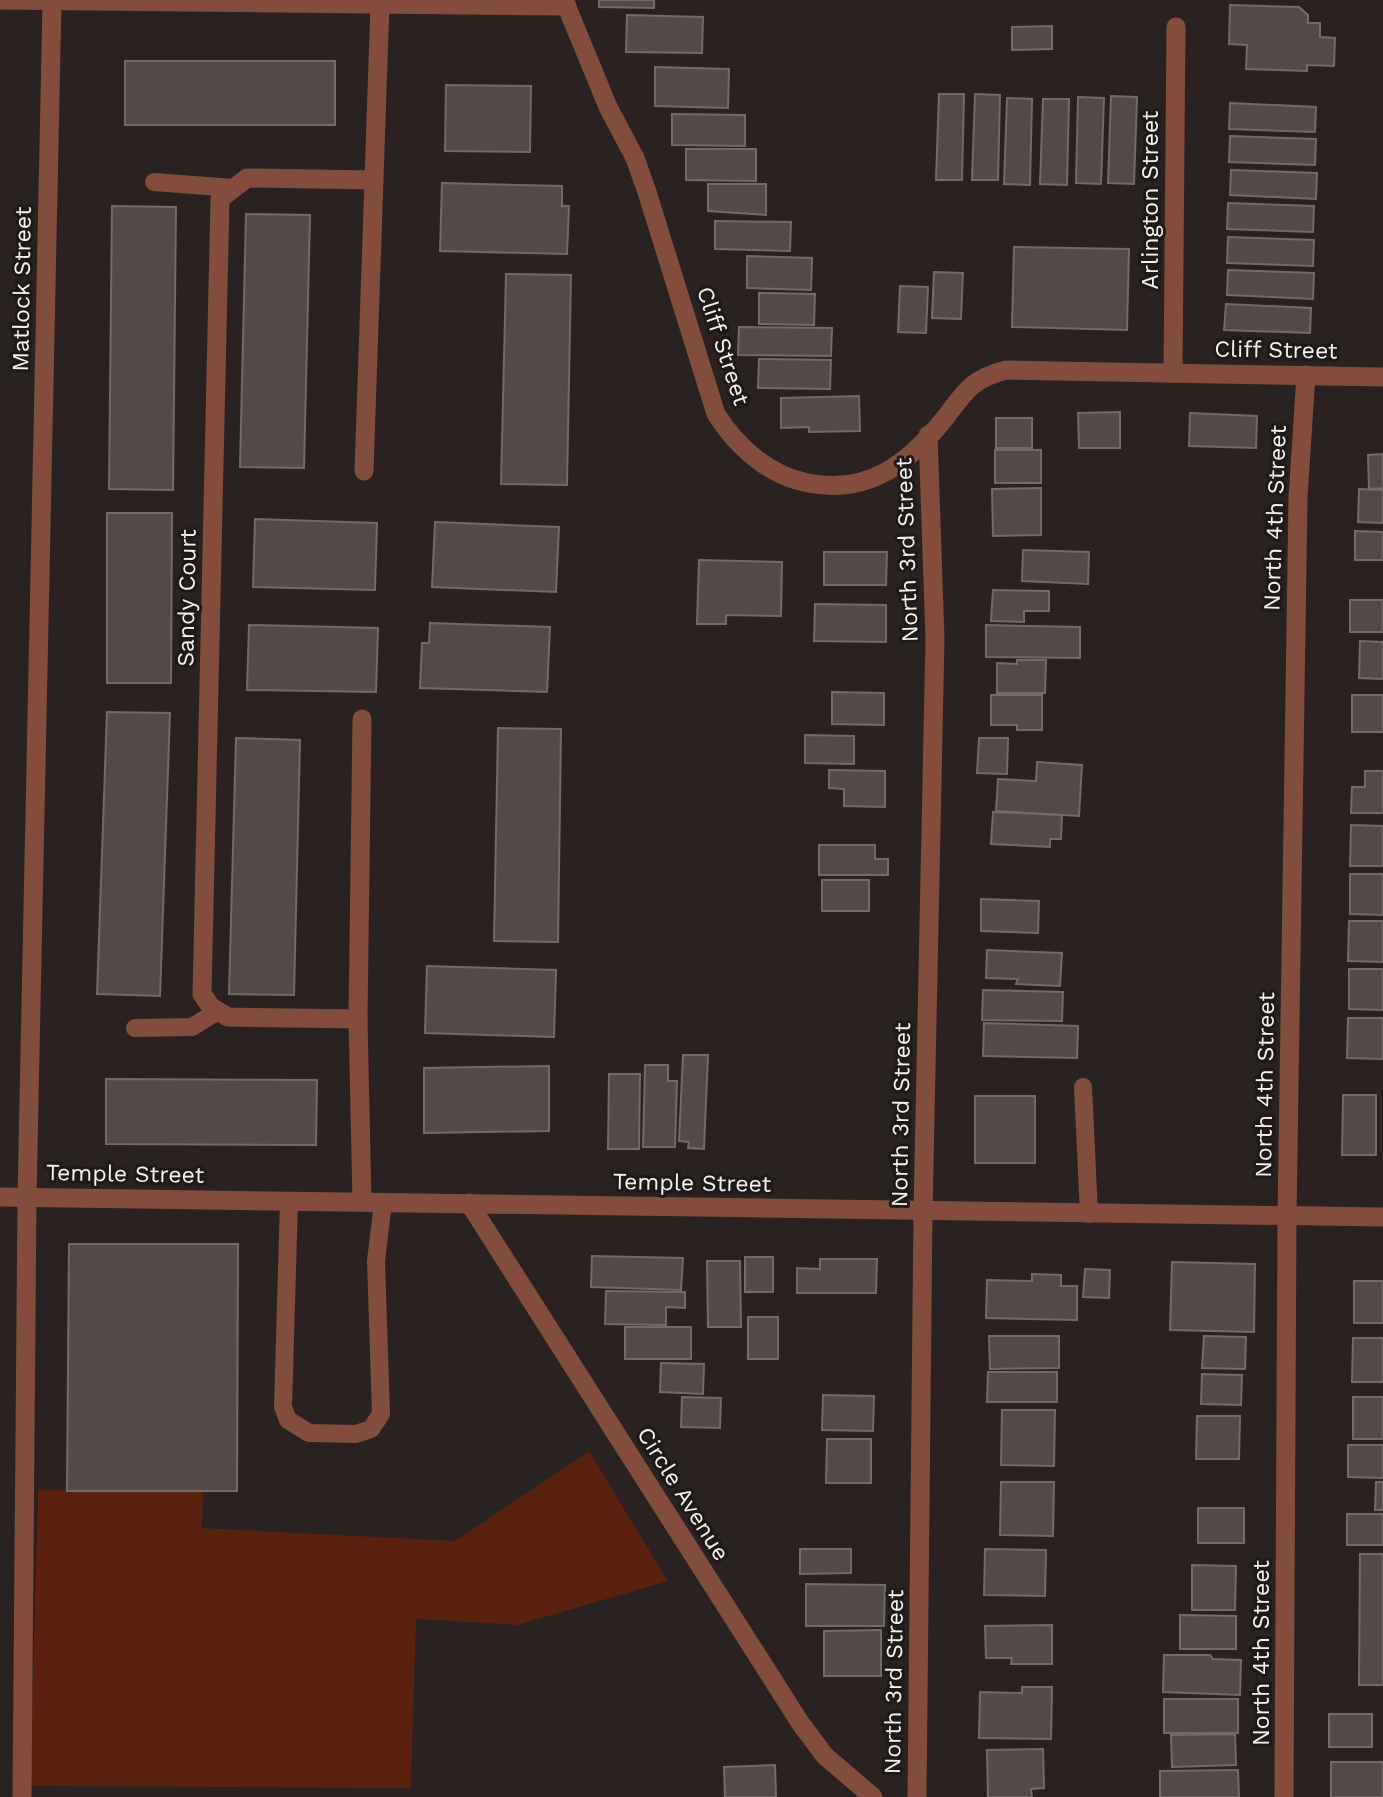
<svg xmlns="http://www.w3.org/2000/svg" width="1383" height="1797" font-family="'Work Sans',sans-serif">
  <style>
    .green { fill: #58220d }
    .building { fill: #524a48; stroke: #736b68; stroke-width: 2 }
    .lines { fill: none; stroke-linecap: round; stroke-linejoin: round }
    .service { stroke: #824d3b; stroke-width: 18 }
    .minor { stroke: #824d3b; stroke-width: 19 }
    .labels { text-anchor: middle; dominant-baseline: central; stroke-width: 6; stroke-linejoin: round; paint-order: stroke }
    .street-label { font-size: 23px; fill: #f8f3f2; stroke: #1f1917 }
  </style>
  <rect width="100%" height="100%" fill="#292220"/>
  <polygon class="green" points="589,1451 668,1581 517,1625 416,1619 411,1788 30,1786 38,1490 203,1491 202,1528 455,1541"/>
  <g class="building">
    <polygon points="599,0 654,0 654,8 599,7"/>
    <polygon points="1230,5 1299,7 1308,15 1308,23 1320,23 1320,37 1335,38 1334,66 1307,65 1307,71 1246,69 1247,45 1229,44"/>
    <polygon points="627,15 703,17 702,53 626,52"/>
    <polygon points="1052,26 1052,49 1012,50 1012,27"/>
    <rect x="125" y="61" width="210" height="64"/>
    <polygon points="655,67 729,69 728,108 655,106"/>
    <polygon points="446,85 531,86 530,152 445,151"/>
    <polygon points="939,94 964,94 962,180 936,180"/>
    <polygon points="975,94 1000,95 998,180 972,180"/>
    <polygon points="1111,96 1137,97 1134,184 1108,183"/>
    <polygon points="1078,97 1104,98 1101,184 1076,183"/>
    <polygon points="1007,98 1032,99 1030,185 1004,184"/>
    <polygon points="1043,99 1069,99 1067,185 1040,184"/>
    <polygon points="1230,103 1316,107 1315,132 1229,129"/>
    <polygon points="672,114 745,115 745,146 672,145"/>
    <polygon points="1230,136 1316,139 1315,165 1229,162"/>
    <polygon points="686,149 756,149 756,181 686,180"/>
    <polygon points="1231,170 1317,173 1316,199 1230,195"/>
    <polygon points="442,183 562,186 562,206 569,206 567,254 440,251"/>
    <polygon points="708,184 766,184 766,215 708,211"/>
    <polygon points="1228,203 1314,206 1313,232 1227,229"/>
    <polygon points="112,206 176,207 173,490 109,489"/>
    <polygon points="246,214 310,215 304,468 240,467"/>
    <polygon points="715,221 791,222 790,251 715,249"/>
    <polygon points="1228,237 1314,240 1313,266 1227,263"/>
    <polygon points="1014,247 1129,249 1127,330 1012,327"/>
    <polygon points="747,256 812,258 811,290 747,288"/>
    <polygon points="1228,270 1314,273 1313,299 1227,295"/>
    <polygon points="934,272 963,273 961,319 932,318"/>
    <polygon points="506,274 571,275 567,485 501,484"/>
    <polygon points="900,286 928,287 926,333 898,332"/>
    <polygon points="759,293 815,294 814,325 759,324"/>
    <polygon points="1226,304 1311,308 1310,333 1224,330"/>
    <polygon points="739,327 832,328 831,356 738,355"/>
    <polygon points="759,359 831,360 830,389 758,388"/>
    <polygon points="859,396 860,431 809,432 809,427 781,428 781,398"/>
    <polygon points="1120,412 1120,448 1079,448 1078,413"/>
    <polygon points="1190,413 1257,416 1256,448 1189,446"/>
    <rect x="996" y="418" width="36" height="30"/>
    <rect x="995" y="450" width="46" height="33"/>
    <polygon points="1383,454 1383,488 1369,489 1368,455"/>
    <polygon points="1041,488 1041,535 993,536 992,489"/>
    <polygon points="1359,489 1383,490 1383,523 1358,522"/>
    <polygon points="107,513 172,513 171,683 107,683"/>
    <polygon points="255,519 377,523 375,590 253,587"/>
    <polygon points="435,522 559,527 556,592 432,587"/>
    <polygon points="1355,531 1383,532 1383,560 1355,560"/>
    <polygon points="1023,550 1089,552 1088,584 1022,581"/>
    <polygon points="824,552 887,552 886,585 824,585"/>
    <polygon points="699,560 782,562 781,616 726,615 726,624 697,624"/>
    <polygon points="993,590 1049,591 1049,611 1024,611 1024,622 991,621"/>
    <rect x="1350" y="600" width="33" height="32"/>
    <polygon points="815,604 886,605 886,642 814,641"/>
    <polygon points="430,623 550,627 547,692 420,688 422,643 429,643"/>
    <polygon points="249,625 378,628 376,692 247,690"/>
    <polygon points="986,625 1080,627 1080,658 986,657"/>
    <polygon points="1360,641 1383,642 1383,679 1359,678"/>
    <polygon points="1017,660 1046,660 1045,693 997,693 997,663 1017,664"/>
    <polygon points="832,692 884,693 884,725 832,724"/>
    <polygon points="991,695 1042,695 1042,730 1017,730 1017,725 991,725"/>
    <rect x="1352" y="695" width="31" height="37"/>
    <polygon points="107,712 170,713 160,996 97,994"/>
    <polygon points="498,728 561,729 558,942 494,941"/>
    <polygon points="805,735 854,736 854,764 805,763"/>
    <polygon points="236,738 300,740 294,995 229,994"/>
    <polygon points="979,738 1008,738 1007,774 977,773"/>
    <polygon points="1037,762 1082,765 1079,816 996,811 998,779 1036,781"/>
    <polygon points="829,770 885,771 885,807 844,806 844,789 829,788"/>
    <polygon points="1365,771 1383,771 1383,813 1351,813 1352,787 1365,787"/>
    <polygon points="993,812 1062,815 1061,839 1050,839 1050,847 991,844"/>
    <polygon points="1351,825 1383,826 1383,866 1350,866"/>
    <polygon points="819,845 875,845 875,859 888,859 888,875 819,875"/>
    <polygon points="1350,874 1383,874 1383,915 1350,914"/>
    <rect x="822" y="880" width="47" height="31"/>
    <polygon points="981,899 1039,901 1038,933 981,931"/>
    <polygon points="1349,921 1383,921 1383,962 1348,961"/>
    <polygon points="987,950 1062,953 1060,986 1016,984 1018,979 986,978"/>
    <polygon points="427,966 556,970 554,1037 425,1033"/>
    <polygon points="1349,969 1383,969 1383,1010 1349,1009"/>
    <polygon points="983,990 1063,992 1062,1021 982,1020"/>
    <polygon points="1348,1018 1383,1018 1383,1059 1347,1058"/>
    <polygon points="984,1023 1078,1026 1077,1058 983,1056"/>
    <polygon points="683,1055 708,1055 704,1149 688,1148 689,1142 679,1141"/>
    <polygon points="645,1065 668,1065 668,1081 677,1081 675,1147 643,1147"/>
    <polygon points="549,1066 549,1131 424,1133 424,1068"/>
    <polygon points="609,1074 640,1074 639,1149 608,1149"/>
    <polygon points="106,1079 317,1080 316,1145 106,1144"/>
    <polygon points="1343,1095 1376,1095 1376,1155 1342,1155"/>
    <rect x="975" y="1096" width="60" height="67"/>
    <polygon points="69,1244 238,1244 237,1491 67,1491"/>
    <polygon points="592,1256 683,1258 681,1290 591,1287"/>
    <rect x="745" y="1257" width="28" height="35"/>
    <polygon points="820,1259 877,1259 876,1293 797,1293 797,1268 820,1269"/>
    <polygon points="707,1261 740,1261 741,1327 708,1327"/>
    <polygon points="1172,1262 1255,1264 1254,1332 1170,1330"/>
    <polygon points="1085,1269 1110,1270 1109,1298 1083,1297"/>
    <polygon points="1032,1274 1061,1275 1061,1286 1077,1286 1077,1320 986,1318 987,1280 1032,1281"/>
    <rect x="1354" y="1281" width="29" height="42"/>
    <polygon points="606,1291 685,1292 685,1308 666,1307 666,1325 605,1324"/>
    <rect x="748" y="1317" width="30" height="42"/>
    <rect x="625" y="1327" width="66" height="32"/>
    <polygon points="989,1336 1059,1336 1059,1368 990,1369"/>
    <polygon points="1204,1336 1246,1337 1245,1369 1202,1368"/>
    <polygon points="1353,1338 1383,1338 1383,1382 1352,1382"/>
    <polygon points="661,1363 704,1364 703,1394 660,1392"/>
    <polygon points="988,1372 1057,1372 1057,1402 987,1402"/>
    <polygon points="1202,1374 1242,1375 1241,1405 1201,1404"/>
    <polygon points="823,1395 874,1396 873,1431 822,1430"/>
    <polygon points="682,1397 721,1398 720,1428 681,1427"/>
    <rect x="1353" y="1397" width="30" height="42"/>
    <polygon points="1002,1410 1055,1410 1054,1466 1001,1465"/>
    <polygon points="1197,1416 1240,1416 1239,1459 1196,1459"/>
    <polygon points="827,1439 871,1439 871,1483 826,1483"/>
    <polygon points="1348,1445 1383,1445 1383,1478 1348,1477"/>
    <polygon points="1001,1482 1054,1482 1053,1536 1000,1535"/>
    <polygon points="1376,1482 1383,1482 1383,1510 1375,1510"/>
    <rect x="1198" y="1508" width="46" height="35"/>
    <rect x="1347" y="1514" width="36" height="31"/>
    <polygon points="800,1549 851,1549 851,1573 800,1574"/>
    <polygon points="985,1549 1046,1550 1045,1596 984,1595"/>
    <polygon points="1360,1554 1383,1554 1383,1685 1359,1685"/>
    <polygon points="1192,1565 1236,1566 1235,1610 1192,1610"/>
    <polygon points="806,1584 885,1585 884,1626 806,1626"/>
    <polygon points="1180,1615 1236,1616 1236,1649 1180,1649"/>
    <polygon points="1052,1625 1052,1664 1011,1664 1012,1658 986,1658 985,1626"/>
    <polygon points="881,1630 881,1676 824,1676 824,1631"/>
    <polygon points="1164,1655 1210,1655 1213,1659 1241,1660 1240,1695 1163,1692"/>
    <polygon points="1022,1687 1052,1687 1051,1739 979,1738 980,1692 1022,1693"/>
    <rect x="1164" y="1699" width="74" height="34"/>
    <rect x="1329" y="1714" width="43" height="33"/>
    <polygon points="1235,1734 1236,1765 1172,1767 1171,1735"/>
    <polygon points="1043,1749 1044,1788 1031,1789 1032,1797 988,1797 987,1750"/>
    <rect x="1331" y="1762" width="52" height="35"/>
    <polygon points="775,1765 776,1797 725,1797 724,1767"/>
    <polygon points="1238,1770 1239,1797 1160,1797 1160,1771"/>
  </g>
  <g class="lines">
    <g class="service">
      <polyline points="154,182 233,188"/>
      <polyline points="135,1028 192,1027 218,1011"/>
      <polyline points="1083,1087 1089,1214"/>
      <polyline points="289,1201 283,1407 288,1420 309,1433 356,1434 371,1429 381,1414 376,1261 383,1202"/>
    </g>
    <g class="minor">
      <polyline points="0,0 567,6"/>
      <path d="M564,0l44,107 27,51 12,34 69,222c21,33 52,61 92,69 60,12 100,-19 137,-65 20,-26 26,-39 61,-48l377,7"/>
      <polyline points="1173,373 1176,27"/>
      <polyline points="364,471 380,4"/>
      <polyline points="362,719 358,1019 362,1201"/>
      <polyline points="358,1019 228,1017 211,1007 202,994 220,199 247,178 374,180"/>
      <polyline points="0,1197 1383,1217"/>
      <polyline points="469,1203 801,1724 825,1756 873,1797"/>
      <polyline points="22,1797 27,1197 52,1"/>
      <polyline points="917,1797 923,1212 935,639 928,435"/>
      <polyline points="1284,1797 1287,1217 1298,498 1306,375"/>
    </g>
  </g>
  <g class="labels">
    <g class="street-label">
      <text transform="translate(1150 200) rotate(-90)">Arlington Street</text>
      <text transform="translate(22 289) rotate(-89)">Matlock Street</text>
      <text transform="translate(723 346) rotate(72)">Cliff Street</text>
      <text transform="translate(1276 350) rotate(1)">Cliff Street</text>
      <text transform="translate(1275 518) rotate(-88)">North 4th Street</text>
      <text transform="translate(907 550) rotate(-92)">North 3rd Street</text>
      <text transform="translate(187 598) rotate(-89)">Sandy Court</text>
      <text transform="translate(1265 1085) rotate(-89)">North 4th Street</text>
      <text transform="translate(901 1115) rotate(-89)">North 3rd Street</text>
      <text transform="translate(125 1174) rotate(1)">Temple Street</text>
      <text transform="translate(692 1183) rotate(1)">Temple Street</text>
      <text transform="translate(683 1494) rotate(58)">Circle Avenue</text>
      <text transform="translate(1261 1653) rotate(-90)">North 4th Street</text>
      <text transform="translate(894 1682) rotate(-89)">North 3rd Street</text>
    </g>
  </g>
</svg>
